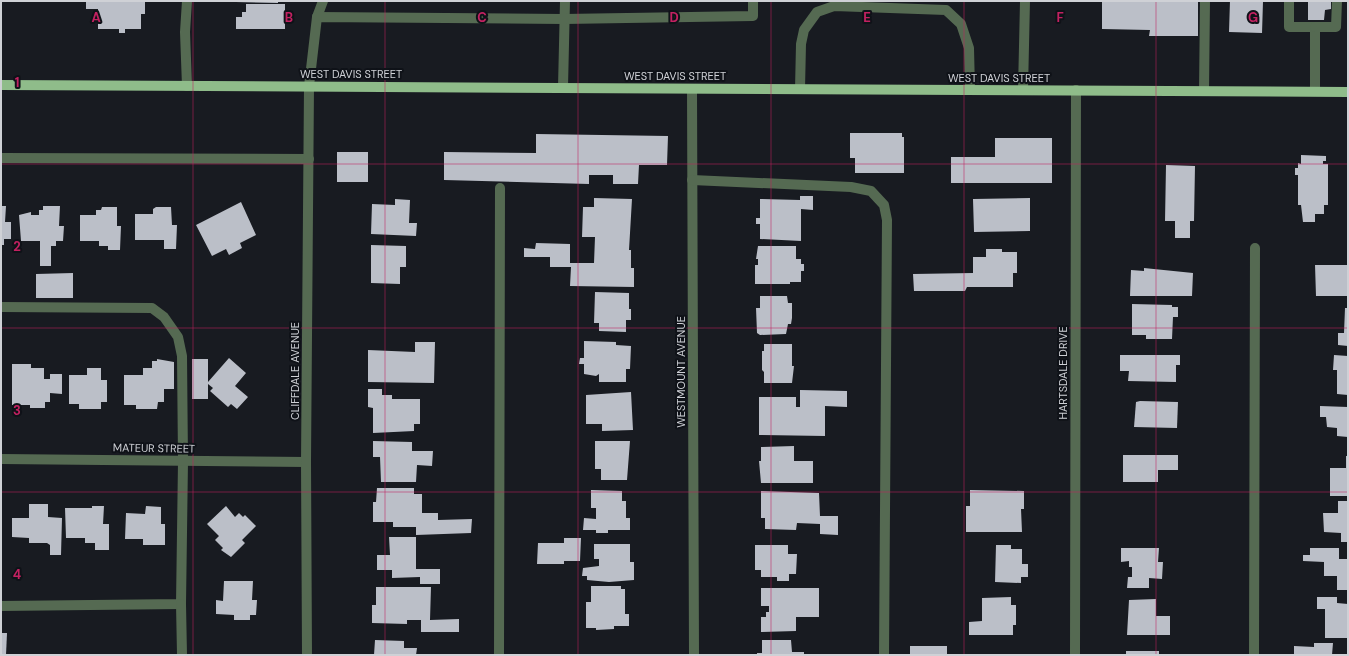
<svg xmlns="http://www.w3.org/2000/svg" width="1349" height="656" font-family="'DM Sans',sans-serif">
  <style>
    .building { fill: #bbbfc8 }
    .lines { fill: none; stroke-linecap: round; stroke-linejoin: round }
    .minor { stroke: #556a52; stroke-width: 10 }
    .major { stroke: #8fbc8a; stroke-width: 10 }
    .grid { fill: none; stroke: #c32161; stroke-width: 1; stroke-opacity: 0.55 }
    .labels { text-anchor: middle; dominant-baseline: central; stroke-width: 4; stroke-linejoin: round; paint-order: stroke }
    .street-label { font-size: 11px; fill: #cfd1d6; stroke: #0f1218 }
    .grid-label { font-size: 13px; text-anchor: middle; font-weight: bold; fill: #c32161; stroke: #0f1218; stroke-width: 4; stroke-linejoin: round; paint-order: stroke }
  </style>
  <rect width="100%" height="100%" fill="#181b21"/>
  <g class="building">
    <polygon points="86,1 145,1 145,14 141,14 141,29 125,29 125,33 119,33 119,29 98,29 98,9 86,9"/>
    <polygon points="236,1 278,1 278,3 236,2"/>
    <polygon points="1102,1 1198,1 1198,36 1149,36 1150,30 1102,29"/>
    <polygon points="1230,1 1263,1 1262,33 1229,32"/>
    <polygon points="1308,1 1331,1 1331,9 1325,10 1324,20 1308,20"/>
    <polygon points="246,4 285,4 285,29 236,29 236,17 242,17 242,12 246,12"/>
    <polygon points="850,133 902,133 902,137 904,137 904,173 855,173 855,158 850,158"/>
    <polygon points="536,134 668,136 667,165 639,165 638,184 613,184 613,175 589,175 589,184 444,180 444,152 536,153"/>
    <polygon points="995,138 1052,138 1052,183 951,183 951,157 995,157"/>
    <rect x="337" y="152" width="31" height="30"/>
    <polygon points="1301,155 1326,156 1326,161 1323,161 1323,164 1328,164 1328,205 1324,205 1324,214 1315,214 1315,222 1303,222 1301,205 1298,205 1298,175 1295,175 1295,168 1298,168 1298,163 1301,164"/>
    <polygon points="1166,165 1195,166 1194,221 1190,221 1190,238 1175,238 1175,221 1165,221"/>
    <polygon points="800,196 813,196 813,210 801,209 801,241 760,239 760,224 756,224 756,218 760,218 760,199 800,200"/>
    <polygon points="594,198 632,199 629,250 631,250 631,268 634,268 634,287 570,286 571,267 550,267 550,257 524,257 524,248 535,249 536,243 570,244 570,263 594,263 595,237 582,237 583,207 594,207"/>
    <polygon points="1030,198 1030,231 974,232 973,199"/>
    <polygon points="395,199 410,200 409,223 417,223 416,236 371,234 372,204 395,205"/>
    <polygon points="241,202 256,235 240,243 242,248 229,255 226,249 212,256 196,225"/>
    <polygon points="1,206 6,206 5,222 11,222 11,239 4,239 4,245 1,245"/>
    <polygon points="43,206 60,206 59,226 64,226 63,241 56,241 56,246 51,246 51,266 40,266 40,241 21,241 19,215 31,212 31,215 39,215 39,210 43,210"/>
    <polygon points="102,207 117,207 117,226 121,226 120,250 108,250 108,246 99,246 99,241 80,241 80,215 96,215 96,210 101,210"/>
    <polygon points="156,207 171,207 172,225 177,225 176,249 164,249 164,240 135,240 135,214 153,214 153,209"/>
    <polygon points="371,245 406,246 406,267 400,267 400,284 371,283"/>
    <polygon points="758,246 796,246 796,259 801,259 801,264 804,264 804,271 801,271 801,282 790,282 790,284 755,284 755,265 758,265 758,259 756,259"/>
    <polygon points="986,249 1002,249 1002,252 1017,252 1017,273 1013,273 1013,287 967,287 965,291 914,291 913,274 973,273 973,257 986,257"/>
    <polygon points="1315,265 1348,265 1348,296 1316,296"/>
    <polygon points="1144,268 1193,273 1192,296 1130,296 1131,270 1144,271"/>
    <polygon points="73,273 73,298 36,298 36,274"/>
    <polygon points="595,292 629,293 629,309 631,309 631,320 626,320 626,332 599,331 599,323 594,323"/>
    <polygon points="760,296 787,296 788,303 792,303 792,318 791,324 788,324 786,334 760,335 757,333 756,308 760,308"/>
    <polygon points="1132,304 1172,305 1172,307 1178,307 1178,317 1173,317 1172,339 1146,339 1146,335 1132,335"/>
    <polygon points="1345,308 1348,308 1348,346 1338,345 1338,333 1344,333"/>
    <polygon points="584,341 616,342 616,345 631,346 630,369 626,369 626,382 599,382 599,374 596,376 584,374 584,364 579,364 580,358 584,358"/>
    <polygon points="415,342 435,342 434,383 368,382 368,350 415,352"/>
    <polygon points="764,344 792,344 792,366 794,366 792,383 764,383 764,372 762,370 762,351 764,351"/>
    <polygon points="1120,355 1180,355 1180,365 1176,365 1176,382 1128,381 1129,371 1120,371"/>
    <polygon points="1334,355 1348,356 1348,395 1337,394 1337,370 1333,370"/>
    <polygon points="229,358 246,373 235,386 248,397 237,409 231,404 228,407 210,391 213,388 208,384 208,399 192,399 192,359 208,359 208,382"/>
    <polygon points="157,359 174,362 174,389 164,389 164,402 158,402 157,409 136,409 136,405 124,405 124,375 143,375 143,368 152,368 152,361 157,361"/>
    <polygon points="12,364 31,364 31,368 44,368 44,379 50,379 50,374 62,374 62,394 50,393 50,402 45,402 45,408 30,408 30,405 12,405"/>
    <polygon points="87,368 101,368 101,380 107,380 107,402 101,402 101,409 79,409 79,404 69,404 69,375 87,375"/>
    <polygon points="368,389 382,389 382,395 392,395 392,399 420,399 420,424 414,424 414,431 373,433 373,408 368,407"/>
    <polygon points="800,390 847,391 847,407 825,406 825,436 759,435 759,397 796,397 796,407 800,407"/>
    <polygon points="631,392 633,430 602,431 602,424 586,424 586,395"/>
    <polygon points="1140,401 1178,402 1177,428 1134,427 1136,402"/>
    <polygon points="1320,406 1348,407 1348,437 1337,436 1337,428 1327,427 1326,417 1320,417"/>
    <polygon points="373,441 412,442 412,451 433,451 432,466 417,465 416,482 381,482 380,457 373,457"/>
    <polygon points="595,441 630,441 627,480 601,480 601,469 595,469"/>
    <polygon points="794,446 794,461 813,461 813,483 761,483 759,461 761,461 761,447"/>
    <polygon points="1123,455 1178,455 1178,470 1158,470 1158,482 1123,482"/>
    <polygon points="1346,456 1348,456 1348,496 1330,496 1330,468 1346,468"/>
    <polygon points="377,488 414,488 414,494 422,494 422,513 438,513 438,520 472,519 471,533 416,535 416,527 393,527 393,522 373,522 373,502 376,502"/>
    <polygon points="591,490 622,491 622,501 626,501 626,518 630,518 630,530 608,530 608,533 596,533 596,530 583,530 584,518 596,519 596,508 591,508"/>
    <polygon points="970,490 1024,491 1024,509 1021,509 1022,532 966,532 966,506 970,506"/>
    <polygon points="761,491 819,493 820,516 838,516 838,535 820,534 820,524 797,523 796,530 765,529 765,518 761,518"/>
    <polygon points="1338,501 1348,501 1348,542 1341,542 1341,533 1324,532 1323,513 1338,513"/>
    <polygon points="29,504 48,504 48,517 62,518 61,555 50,555 50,545 47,543 29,543 29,538 12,537 12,518 29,518"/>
    <polygon points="92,506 104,506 103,524 109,524 109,550 95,550 95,543 85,543 85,538 66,538 65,508 92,508"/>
    <polygon points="146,506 161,507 161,524 165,524 165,545 143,545 143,539 125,539 126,513 145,514"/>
    <polygon points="226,506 235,517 239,513 243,517 245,515 256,526 242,540 245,543 231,557 221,550 223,548 215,540 219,536 207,524"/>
    <polygon points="389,537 416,537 416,569 440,569 440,584 420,584 420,577 392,578 392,570 377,570 377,555 390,555"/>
    <polygon points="564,538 581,538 580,561 564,561 564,564 537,564 538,543 564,543"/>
    <polygon points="594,544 630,544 630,562 634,562 634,580 609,582 587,580 587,576 582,576 583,568 599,566 599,559 594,559"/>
    <polygon points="755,545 788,545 788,554 797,554 796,574 789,574 789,581 777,581 777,577 761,577 761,570 755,570"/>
    <polygon points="996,545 1011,545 1011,549 1022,549 1022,564 1028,564 1028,577 1021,577 1021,583 995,582"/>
    <polygon points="1121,548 1159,548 1158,562 1163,562 1162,579 1149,578 1149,588 1127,588 1128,577 1132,577 1132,567 1129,567 1129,561 1121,562"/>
    <polygon points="1310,548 1339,548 1339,559 1348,559 1348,590 1337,590 1337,576 1324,576 1324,562 1303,561 1303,555 1310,555"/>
    <polygon points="224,581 253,581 252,600 257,600 256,615 250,615 250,620 234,620 234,615 216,614 216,600 223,601"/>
    <polygon points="591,586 621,586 621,589 625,589 625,614 629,614 629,626 614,626 614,629 596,630 596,628 586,628 586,602 591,602"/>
    <polygon points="376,587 431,587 430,620 459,619 459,632 421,632 421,620 407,620 407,624 372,623 372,605 376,605"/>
    <polygon points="761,588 819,588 819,617 796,617 796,631 761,632 761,617 766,617 766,612 769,612 769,606 761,606"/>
    <polygon points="1011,597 1011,605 1016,605 1016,625 1013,625 1013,635 969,635 969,622 982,621 982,598"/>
    <polygon points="1317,597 1337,597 1337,603 1348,604 1348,638 1325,638 1325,609 1317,609"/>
    <polygon points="1156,599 1156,616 1170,616 1170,635 1127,635 1129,600"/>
    <polygon points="1,633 7,633 6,655 1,655"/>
    <polygon points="375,640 404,641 404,648 417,648 416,655 374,655"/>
    <polygon points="762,640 791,640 792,652 804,652 804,655 757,655 757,653 762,653"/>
    <polygon points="1314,643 1333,643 1332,655 1294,655 1294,646 1314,647"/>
    <rect x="910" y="646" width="37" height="9"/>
    <rect x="1126" y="651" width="33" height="4"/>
  </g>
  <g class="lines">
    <g class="minor">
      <polyline points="1289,1 1289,27 1315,27 1315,91"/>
      <polyline points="317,17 323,1"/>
      <polyline points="1315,27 1336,27 1337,1"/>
      <polyline points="187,86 185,32 187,1"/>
      <polyline points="563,87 565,1"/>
      <polyline points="692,89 694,655"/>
      <polyline points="800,89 801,44 804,30 817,12 834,6 946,10 961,24 969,48 970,89"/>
      <polyline points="1023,90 1025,1"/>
      <polyline points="1204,91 1205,1"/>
      <polyline points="1,158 309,159"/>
      <polyline points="692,180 851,187 871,191 884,205 887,220 884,655"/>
      <polyline points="1,307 152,308 164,317 178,337 182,356 183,461 181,604 1,606"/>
      <polyline points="1,459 306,462"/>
      <polyline points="181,604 182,655"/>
      <polyline points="307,655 306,462 309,86 317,17 564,19 753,16 753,1"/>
      <polyline points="499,655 500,188"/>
      <polyline points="1075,655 1076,90"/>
      <polyline points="1254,655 1255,248"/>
    </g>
    <polyline class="major" points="1,85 1348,92"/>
  </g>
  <path class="grid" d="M193,1v654M385,1v654M578,1v654M771,1v654M964,1v654M1156,1v654M1,164h1347M1,328h1347M1,492h1347"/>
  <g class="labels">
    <g class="street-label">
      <text x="351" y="74">WEST DAVIS STREET</text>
      <text x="675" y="76">WEST DAVIS STREET</text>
      <text x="999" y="78">WEST DAVIS STREET</text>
      <text transform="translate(295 371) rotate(-90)">CLIFFDALE AVENUE</text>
      <text transform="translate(681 372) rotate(-90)">WESTMOUNT AVENUE</text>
      <text transform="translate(1063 373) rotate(-90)">HARTSDALE DRIVE</text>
      <text transform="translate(154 448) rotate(1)">MATEUR STREET</text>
    </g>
  </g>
  <g class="grid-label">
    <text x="96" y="22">A</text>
    <text x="289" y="22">B</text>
    <text x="482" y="22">C</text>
    <text x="674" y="22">D</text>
    <text x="867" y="22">E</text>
    <text x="1060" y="22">F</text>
    <text x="1253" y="22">G</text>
    <text x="17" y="87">1</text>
    <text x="17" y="251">2</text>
    <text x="17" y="415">3</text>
    <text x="17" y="579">4</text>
  </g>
  <rect width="1349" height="656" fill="none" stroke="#cfd1d6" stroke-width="4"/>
</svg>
